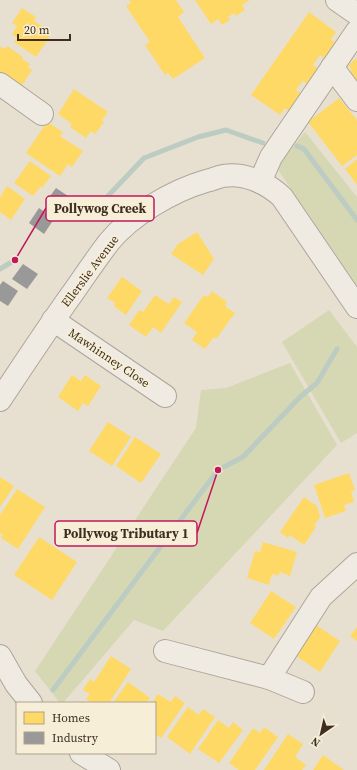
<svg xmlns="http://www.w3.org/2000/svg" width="357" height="770" font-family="'Source Serif 4',serif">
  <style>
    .green { fill: #d6d7b3 }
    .homes { fill: #ffd966 }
    .industry { fill: #999 }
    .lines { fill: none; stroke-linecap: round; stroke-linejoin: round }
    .stream { stroke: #bcccc2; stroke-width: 5 }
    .minor-casing { stroke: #ada599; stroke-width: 24 }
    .minor { stroke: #efebe3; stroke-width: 22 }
    .labels { text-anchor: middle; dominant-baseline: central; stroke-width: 4; stroke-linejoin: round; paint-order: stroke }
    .street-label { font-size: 12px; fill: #3d2e20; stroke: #f7eed8 }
    .leader { fill: none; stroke: #c2185b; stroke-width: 1.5 }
    .callout-dot { fill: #c2185b; stroke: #f7eed8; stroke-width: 1.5 }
    .callout { fill: #f7eed8; stroke: #c2185b; stroke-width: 1.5 }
    .callout-label { font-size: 13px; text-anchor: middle; font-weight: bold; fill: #3d2e20 }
  </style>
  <rect width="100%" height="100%" fill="#e7e0d1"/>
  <g class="green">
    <polygon points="305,132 357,197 357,285 276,167"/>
    <polygon points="329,310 357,347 357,433 341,443 282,342"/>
    <polygon points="290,363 337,445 163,631 134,620 63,703 60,703 35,671 196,428 201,390 226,388"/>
  </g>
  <g class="homes">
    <polygon points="129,0 176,0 184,12 178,17 205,58 173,79 168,73 165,75 145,45 150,42 126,6 131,3"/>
    <polygon points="195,0 250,0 242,5 245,10 236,16 234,13 228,17 230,20 222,25 218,19 211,24"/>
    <polygon points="22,8 36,17 34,21 43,27 41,30 50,36 36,57 14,42 17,38 12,34 17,26 12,23"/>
    <polygon points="309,12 336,32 331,39 335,42 324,58 320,55 313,65 318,68 307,84 303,81 296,90 302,94 289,112 285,108 280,115 251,95"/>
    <polygon points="0,46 4,49 7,46 23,57 22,59 30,64 28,67 32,70 19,90 0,78"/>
    <polygon points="357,58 357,85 348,73 352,70 348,65"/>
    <polygon points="74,89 108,112 102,120 104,122 95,134 91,131 86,138 70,127 72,124 58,114"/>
    <polygon points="339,98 357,120 357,155 342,166 308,122"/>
    <polygon points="47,122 63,132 60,136 83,151 72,167 68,164 60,176 26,153"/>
    <polygon points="357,159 357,185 345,169"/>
    <polygon points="30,161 51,176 42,188 40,187 33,196 14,183"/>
    <polygon points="7,186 25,199 11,220 0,212 0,197"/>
    <polygon points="197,232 214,259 203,275 171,254 178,244"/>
    <polygon points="122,277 142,291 126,315 114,306 115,303 107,298"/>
    <polygon points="212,291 227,302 225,306 235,313 216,339 214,337 205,349 192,340 197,332 184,323 204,295 208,297"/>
    <polygon points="155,295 169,304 174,297 182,302 161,333 153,327 146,337 129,325 139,310 143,312"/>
    <polygon points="72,375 81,381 85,375 101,386 88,406 83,403 78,411 58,397"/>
    <polygon points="108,422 131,437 112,466 89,451"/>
    <polygon points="135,437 161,454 141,483 116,466"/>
    <polygon points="349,473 355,490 351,492 354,502 344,505 346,511 325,518 314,485"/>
    <polygon points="0,477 14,486 0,507"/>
    <polygon points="17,489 45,507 18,549 1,538 3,535 0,533 0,515"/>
    <polygon points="304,497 317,506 320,517 314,526 316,527 304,545 290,535 288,538 280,532"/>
    <polygon points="39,537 77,562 52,600 14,575"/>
    <polygon points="263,542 297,552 290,576 280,572 278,576 272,574 269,585 247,578 255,551 260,552"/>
    <polygon points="271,591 296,607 274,639 250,623"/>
    <polygon points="313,623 340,641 320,672 293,654"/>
    <polygon points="357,627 357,641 350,636"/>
    <polygon points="111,656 131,669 109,703 90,703 91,702 86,699 90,694 83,690 90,679 94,682"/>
    <polygon points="128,682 150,698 146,703 113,703"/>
    <polygon points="158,694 171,702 175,696 185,703 161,738 155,734 155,703 152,703"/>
    <polygon points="188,707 199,715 203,709 215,717 190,754 167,737"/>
    <polygon points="218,720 229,728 233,722 243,730 219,763 198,749"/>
    <polygon points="264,727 278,737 255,770 239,770 229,763 253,728 260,733"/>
    <polygon points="288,734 303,744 295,757 306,765 302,770 264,770"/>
    <polygon points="323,755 344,770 313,770"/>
  </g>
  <g class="industry">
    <polygon points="56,188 71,198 60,213 45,203"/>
    <polygon points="39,208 54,219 44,234 29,223"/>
    <polygon points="23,264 38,274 27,289 12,279"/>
    <polygon points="3,281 18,291 8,306 0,301 0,285"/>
  </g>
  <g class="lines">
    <g class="stream">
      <polyline points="297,146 304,149 357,220"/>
      <polyline points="87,218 144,158 198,137 226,130 263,143"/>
      <polyline points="0,269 15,260"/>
      <polyline points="53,690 218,470 243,457 300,397 317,383 337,349"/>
    </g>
    <defs>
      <g id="minor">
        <polyline points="337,0 357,14"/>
        <polyline points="332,67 357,100"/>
        <polyline points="0,84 42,114"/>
        <polyline points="260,182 271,157 357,31"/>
        <polyline points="53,320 165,396"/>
        <path d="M0,400c24,-36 47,-71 72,-106 12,-17 24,-35 37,-52 22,-27 63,-51 97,-61 6,-1 11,-4 17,-5 21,-4 44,7 59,21l75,110"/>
        <polyline points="165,651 269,678 321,597 357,564"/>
        <polyline points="0,656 16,684 31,703"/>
        <polyline points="269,678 303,692"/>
        <polyline points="81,753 109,770"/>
      </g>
    </defs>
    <use href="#minor" class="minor-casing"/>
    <use href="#minor" class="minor"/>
  </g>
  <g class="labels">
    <g class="street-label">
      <text transform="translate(90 271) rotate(-53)">Ellerslie Avenue</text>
      <text transform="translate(109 358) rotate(34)">Mawhinney Close</text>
    </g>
  </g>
  <path class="leader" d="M15 260L46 208M218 470L197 533"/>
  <g class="callout-dot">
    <circle cx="15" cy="260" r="4"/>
    <circle cx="218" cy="470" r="4"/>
  </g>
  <g class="callout">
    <rect x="46" y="196" width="108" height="25" rx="4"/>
    <rect x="55" y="521" width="142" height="25" rx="4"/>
  </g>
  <g class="callout-label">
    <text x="100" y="213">Pollywog Creek</text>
    <text x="126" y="538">Pollywog Tributary 1</text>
  </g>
  <rect x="16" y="702" width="140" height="52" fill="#f7eed8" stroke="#ada18e"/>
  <rect x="24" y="712" width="20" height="12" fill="#ffd966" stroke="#ada18e"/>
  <text x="52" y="722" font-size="12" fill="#3d2e20">Homes</text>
  <rect x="24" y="732" width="20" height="12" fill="#999999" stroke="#ada18e"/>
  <text x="52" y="742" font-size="12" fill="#3d2e20">Industry</text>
  <g transform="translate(321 734) rotate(214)" stroke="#f7eed8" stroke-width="3" paint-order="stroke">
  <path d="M0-3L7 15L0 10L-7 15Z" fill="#3d2e20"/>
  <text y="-6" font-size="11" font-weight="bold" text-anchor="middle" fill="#3d2e20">N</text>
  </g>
  <path d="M18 34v6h52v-6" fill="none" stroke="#3d2e20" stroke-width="2"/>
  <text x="24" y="34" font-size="12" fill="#3d2e20" stroke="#f7eed8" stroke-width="3" paint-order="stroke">20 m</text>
</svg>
